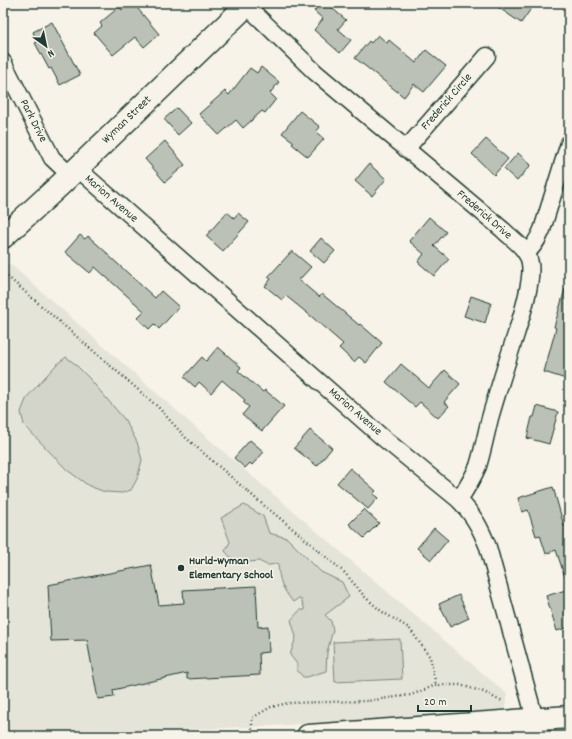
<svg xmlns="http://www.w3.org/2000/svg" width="572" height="739" font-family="Dekko,sans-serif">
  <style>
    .built { fill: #e5e4d9 }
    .green { fill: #d3d5ca; stroke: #79897f }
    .building { fill: #bbc1b6; stroke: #1f3d34 }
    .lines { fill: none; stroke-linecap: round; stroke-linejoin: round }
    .street-casing { stroke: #1f3d34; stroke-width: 19 }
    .secondary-casing { stroke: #1f3d34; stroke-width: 25 }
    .path { stroke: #1f3d34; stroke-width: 2.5; stroke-dasharray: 1 3; stroke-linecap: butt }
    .street { stroke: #f7f3e8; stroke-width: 16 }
    .secondary { stroke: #f7f3e8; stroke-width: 22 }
    .poi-dot { fill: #1f3d34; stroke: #f7f3e8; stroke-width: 1.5 }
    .labels { text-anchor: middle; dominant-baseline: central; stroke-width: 3; stroke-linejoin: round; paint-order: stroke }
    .street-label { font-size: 12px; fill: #1f3d34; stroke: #f7f3e8 }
    .poi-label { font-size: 12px; font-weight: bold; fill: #1f3d34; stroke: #f7f3e8; text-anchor: start }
  </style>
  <rect width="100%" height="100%" fill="#f7f3e8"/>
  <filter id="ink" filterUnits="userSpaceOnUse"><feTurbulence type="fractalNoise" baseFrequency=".025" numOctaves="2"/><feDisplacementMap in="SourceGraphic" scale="8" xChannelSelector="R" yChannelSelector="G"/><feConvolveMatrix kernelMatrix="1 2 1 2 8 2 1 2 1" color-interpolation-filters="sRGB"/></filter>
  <g filter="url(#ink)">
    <polygon class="built" points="9,263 211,441 507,694 505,710 272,726 29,736 3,736 3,267"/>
    <g class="green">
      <polygon points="66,357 74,363 89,378 125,420 137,442 142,460 137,479 131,490 122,493 105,492 89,486 67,470 24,425 21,412 27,397 56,365"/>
      <path d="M244,505l19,11 6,17 18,5 34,34 21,10 7,15 -24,18 6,6 2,9 -6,22 -1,19 -19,6h-4l-6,-7v-6l-7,-9 6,-18 -5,-17 9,-10h5l-4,-11 -2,-1 -6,4c-11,-14 -14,-21 -15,-39 -10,3 -10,3 -19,-2l-19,2 -5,-1 -10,-11 5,-9 -9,-24z"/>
      <polygon points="400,639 402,679 335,682 333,642"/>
    </g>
    <g class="building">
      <polygon points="130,3 133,3 159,34 144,47 135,37 113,55 94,33 102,26 100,23 119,7 122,10"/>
      <polygon points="321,3 326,3 346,20 338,29 351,40 340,53 314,30 323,19 314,11"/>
      <polygon points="492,3 535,3 521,23"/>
      <polygon points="52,22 80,75 60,85 51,68 49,69 35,43 37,42 33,32"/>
      <polygon points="378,35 387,43 389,40 416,63 426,50 446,66 424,92 414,84 404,97 355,58 369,41 371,43"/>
      <polygon points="261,67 279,82 270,93 276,99 265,113 262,111 243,128 236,120 219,135 199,114 225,91 229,95 250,68 257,73"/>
      <polygon points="177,108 191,123 178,135 164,119"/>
      <polygon points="300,111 320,127 316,132 324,139 308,157 292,144 294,142 282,133"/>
      <polygon points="486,139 508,159 494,175 472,154"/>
      <polygon points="165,141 185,165 165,182 145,159"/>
      <polygon points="518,153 531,165 517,181 504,169"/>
      <polygon points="369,164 386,179 372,196 355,181"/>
      <polygon points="227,212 234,218 238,213 249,222 223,251 206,236"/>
      <polygon points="429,217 446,232 434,246 449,259 434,276 418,262 424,254 409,241"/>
      <polygon points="80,235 85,239 88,236 107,253 107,254 155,298 161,291 179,307 159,329 154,324 149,329 137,318 144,311 95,267 90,273 65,252"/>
      <polygon points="321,238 335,251 324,263 310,251"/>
      <polygon points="292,251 311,267 299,280 319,297 322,294 359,325 360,324 382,343 366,363 359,357 354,362 339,348 343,344 312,317 286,296 282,300 265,286 271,279 268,277"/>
      <polygon points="565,289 569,289 569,380 544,372 556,328 554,327"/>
      <polygon points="471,296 491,303 485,323 464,316"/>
      <polygon points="218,347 241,367 238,371 263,392 265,390 284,406 262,431 242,415 249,407 243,402 245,400 222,380 211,393 199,382 195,387 184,377 202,357 206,361"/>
      <polygon points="401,364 429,388 445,370 460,384 444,402 449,406 438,418 420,402 415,407 386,382"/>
      <polygon points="537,406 558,412 549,444 527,438 532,417 534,417"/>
      <polygon points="310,430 332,448 317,466 294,448"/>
      <polygon points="250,440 264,452 252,465 250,463 245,468 234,458"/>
      <polygon points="350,468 376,491 373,494 378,498 368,509 337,483"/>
      <polygon points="553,487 564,526 569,525 569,579 566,580 556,550 546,554 540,535 536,536 528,510 522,512 518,498"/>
      <polygon points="364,509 379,523 364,538 349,524"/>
      <polygon points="434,528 448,540 431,560 417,548"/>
      <polygon points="151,565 159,605 184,603 183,590 256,586 258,627 268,626 269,652 259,653 260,675 187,679 187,673 113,690 114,697 98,699 87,640 51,641 48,585"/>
      <polygon points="569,589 569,627 557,631 546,596"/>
      <polygon points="459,595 469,618 450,627 439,604"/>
    </g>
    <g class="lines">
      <defs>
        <g id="street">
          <path d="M247,6l68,66 188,158c9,9 25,19 27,33 3,18 -8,52 -14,71 -9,28 -18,56 -26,84 -4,16 -7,32 -12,48 -5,12 -12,23 -19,34"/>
          <polyline points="3,62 52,158 70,175"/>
          <polyline points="406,149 487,56"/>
          <path d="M77,168l305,269 77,63c15,16 21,27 29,47l47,172"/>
          <path d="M526,253c8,-6 12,-14 16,-23l27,-87"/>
        </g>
        <g id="secondary">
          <polyline points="3,237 60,185 249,3"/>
          <polyline points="308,736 569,717"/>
        </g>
      </defs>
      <use href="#street" class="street-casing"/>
      <use href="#secondary" class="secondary-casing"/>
      <g class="path">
        <polyline points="3,270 8,277 158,407 185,437 261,503 298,533 345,573 365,597 381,611 409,628 430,657 436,685"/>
        <polyline points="252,729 252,718 271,707 288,703 367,701 411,695 436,685 460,685 484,692 497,699 504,701"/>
      </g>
      <use href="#street" class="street"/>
      <use href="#secondary" class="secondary"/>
    </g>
  </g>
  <circle class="poi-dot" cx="181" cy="568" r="4"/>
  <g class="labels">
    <g class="street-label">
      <text transform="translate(447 102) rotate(-49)">Frederick Circle</text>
      <text transform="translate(127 120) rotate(-44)">Wyman Street</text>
      <text transform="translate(33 121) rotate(63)">Park Drive</text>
      <text transform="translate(111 199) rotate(41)">Marion Avenue</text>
      <text transform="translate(484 215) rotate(41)">Frederick Drive</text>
      <text transform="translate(355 412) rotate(41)">Marion Avenue</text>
    </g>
    <g class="poi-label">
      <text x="189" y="561">Hurld-Wyman<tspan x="189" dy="14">Elementary School</tspan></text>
    </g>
  </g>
  <rect width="572" height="739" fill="none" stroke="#f7f3e8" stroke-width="16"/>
  <rect x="8" y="8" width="556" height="723" fill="none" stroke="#1f3d34" stroke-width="1.5" filter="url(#ink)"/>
  <g transform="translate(46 46) rotate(147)" stroke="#f7f3e8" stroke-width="3" paint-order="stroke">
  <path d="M0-3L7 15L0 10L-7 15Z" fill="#1f3d34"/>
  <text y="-6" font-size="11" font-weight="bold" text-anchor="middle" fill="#1f3d34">N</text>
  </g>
  <path d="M418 705v6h53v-6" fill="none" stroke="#1f3d34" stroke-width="2"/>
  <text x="424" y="705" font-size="12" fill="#1f3d34" stroke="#f7f3e8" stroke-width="3" paint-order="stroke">20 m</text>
</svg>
